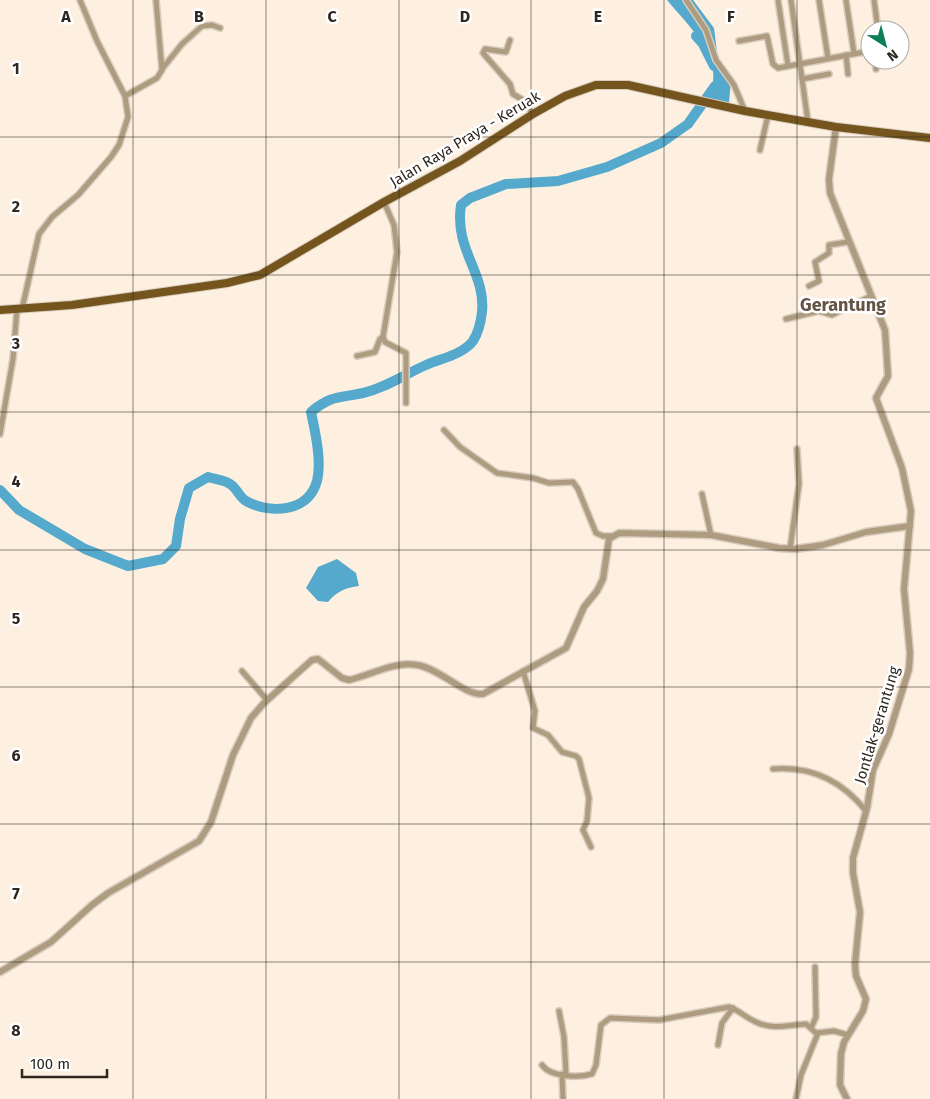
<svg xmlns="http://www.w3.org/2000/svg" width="930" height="1099" font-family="'Fira Sans',sans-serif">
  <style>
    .water { fill: #54a9cc }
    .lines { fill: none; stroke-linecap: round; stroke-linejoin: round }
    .river { stroke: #54a9cc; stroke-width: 10 }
    .minor-casing { stroke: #d8ccbd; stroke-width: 8 }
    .tertiary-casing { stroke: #d8ccbd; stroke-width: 9 }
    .primary-casing { stroke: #d8ccbd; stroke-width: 10 }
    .minor { stroke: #ae9c81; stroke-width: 5 }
    .tertiary { stroke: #ae9c81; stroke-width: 6 }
    .primary { stroke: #74551e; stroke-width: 8 }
    .grid { fill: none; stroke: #2d271f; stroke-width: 1; stroke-opacity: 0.55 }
    .labels { text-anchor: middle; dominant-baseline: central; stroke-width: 5; stroke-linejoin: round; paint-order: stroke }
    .street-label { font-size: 15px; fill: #2d271f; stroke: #fff }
    .quarter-label { font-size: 18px; font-weight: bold; fill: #635444; stroke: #fff }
    .grid-label { font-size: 16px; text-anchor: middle; font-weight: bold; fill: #2d271f; stroke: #fff; stroke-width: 5; stroke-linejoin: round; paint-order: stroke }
  </style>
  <rect width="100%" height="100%" fill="#fef0e0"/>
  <g class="water">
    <path d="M667,0h26l21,28 5,40 12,12 -2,23 -21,-5c20,-38 -19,-71 -41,-98z"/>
    <path d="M337,559l19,14 3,13c-14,2 -22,5 -31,16l-10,-1 -12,-13 12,-21z"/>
  </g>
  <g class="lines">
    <g class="river">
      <polyline points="696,36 703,44 714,66"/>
      <path d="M0,490l19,20 66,39 43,17 35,-7 13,-13 4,-27 9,-31 19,-11c7,2 17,3 22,7 7,4 9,13 16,17 24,13 62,12 71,-20 5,-20 -2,-50 -6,-69 20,-17 29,-14 52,-19 23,-5 42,-19 63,-28 16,-7 36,-10 47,-24 5,-8 8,-20 9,-29 4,-39 -28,-62 -21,-107l9,-7 36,-14 52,-3 49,-14 54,-24 27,-19 27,-38"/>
    </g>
    <defs>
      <g id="minor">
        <polyline points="686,0 706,30 716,60 734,85 745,111"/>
        <polyline points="778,0 788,66"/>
        <polyline points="791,0 808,122"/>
        <polyline points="819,0 828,58"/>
        <polyline points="846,0 854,53"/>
        <polyline points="874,0 878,30"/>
        <polyline points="510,40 506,52 485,49 483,53 510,84 513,94 523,100 533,114"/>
        <polyline points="739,41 767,36 773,64 778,68 870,51"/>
        <polyline points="846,55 848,74"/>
        <polyline points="875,60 876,69"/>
        <polyline points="162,69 182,44 202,26 212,25 220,28"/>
        <polyline points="802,79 829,74"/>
        <polyline points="125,96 157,78 162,70 156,0"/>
        <polyline points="760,150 768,115"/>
        <polyline points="384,202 394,225 397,252 383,337 385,342 406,353 406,403"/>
        <polyline points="809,286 819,281 815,262 829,253 829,245 848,242"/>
        <polyline points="22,309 39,234 52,217 78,195 111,157 119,145 128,117 125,96 97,41 80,0"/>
        <polyline points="786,319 819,311 832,315 871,296"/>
        <polyline points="357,356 375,352 380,339 383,337"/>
        <polyline points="444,430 460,447 497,473 533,478 549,483 573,482 578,489 596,533 603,536 613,536"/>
        <polyline points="0,434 13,359 17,309"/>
        <polyline points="702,494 711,535"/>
        <polyline points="790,549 799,484 797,449"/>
        <polyline points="242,671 267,700"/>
        <polyline points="523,671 535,711 533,728 548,735 562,752 576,756 579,759 589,798 587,821 583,830 591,847"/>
        <path d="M773,769c38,-3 69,12 93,42"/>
        <polyline points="559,1011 564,1037 566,1074"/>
        <polyline points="811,1028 816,1017 815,967"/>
        <polyline points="718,1045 722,1023 733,1008"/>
        <path d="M542,1065c8,12 36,13 50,9l4,-9 5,-40 9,-7 49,2 70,-13c10,3 17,11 27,15 16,8 32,3 50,2l10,9 18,-2 14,4"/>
        <polyline points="562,1074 563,1099"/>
        <polyline points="796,1099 801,1075 818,1033"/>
      </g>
      <g id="tertiary">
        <polyline points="836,127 829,179 830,193 885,330 888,376 876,398 902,468 911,511 904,589 910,653 909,669 900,698 889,734 873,770 867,808 853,858 853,873 860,912 855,964 856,976 866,999 863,1011 844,1042 841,1054 840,1085 847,1099"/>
        <path d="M0,972l51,-30 41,-37 16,-12 91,-52 12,-19 22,-67 18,-37 13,-15 48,-43 6,-1 24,19 7,2c22,-5 45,-19 68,-15 22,3 48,31 66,29l83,-46 18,-41 13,-16 6,-12 6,-40 10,-6 92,2 68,13 16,1 28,-4 43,-13 44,-6"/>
      </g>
      <polyline id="primary" points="0,310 72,305 227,283 260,275 384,202 460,161 533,114 565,96 596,85 628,85 745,111 836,127 930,138"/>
    </defs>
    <use href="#minor" class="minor-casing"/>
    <use href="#tertiary" class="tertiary-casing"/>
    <use href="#primary" class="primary-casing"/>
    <use href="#minor" class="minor"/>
    <use href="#tertiary" class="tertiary"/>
    <use href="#primary" class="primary"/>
  </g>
  <path class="grid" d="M133,0v1099M266,0v1099M399,0v1099M531,0v1099M664,0v1099M797,0v1099M0,137h930M0,275h930M0,412h930M0,550h930M0,687h930M0,824h930M0,962h930"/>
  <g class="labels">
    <g class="street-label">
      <text transform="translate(465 139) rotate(-31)">Jalan Raya Praya - Keruak</text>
      <text transform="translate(877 725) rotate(-73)">Jontlak-gerantung</text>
    </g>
    <g class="quarter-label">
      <text x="843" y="305">Gerantung</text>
    </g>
  </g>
  <g class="grid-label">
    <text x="66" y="22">A</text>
    <text x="199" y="22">B</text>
    <text x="332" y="22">C</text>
    <text x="465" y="22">D</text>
    <text x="598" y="22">E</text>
    <text x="731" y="22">F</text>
    <text x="16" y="74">1</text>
    <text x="16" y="212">2</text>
    <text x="16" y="349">3</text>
    <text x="16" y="487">4</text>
    <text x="16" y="624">5</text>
    <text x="16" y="761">6</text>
    <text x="16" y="899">7</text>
    <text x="16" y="1036">8</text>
  </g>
  <g transform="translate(885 45) rotate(144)"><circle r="24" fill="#ffffff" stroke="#aba9a5"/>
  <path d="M0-4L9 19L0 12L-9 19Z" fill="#0e7f5b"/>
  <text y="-8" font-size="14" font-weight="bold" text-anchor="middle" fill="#2d271f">N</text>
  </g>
  <path d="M22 1069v8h85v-8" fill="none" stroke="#2d271f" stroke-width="2.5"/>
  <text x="30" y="1069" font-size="15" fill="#2d271f" stroke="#ffffff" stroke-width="4" paint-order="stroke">100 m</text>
</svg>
